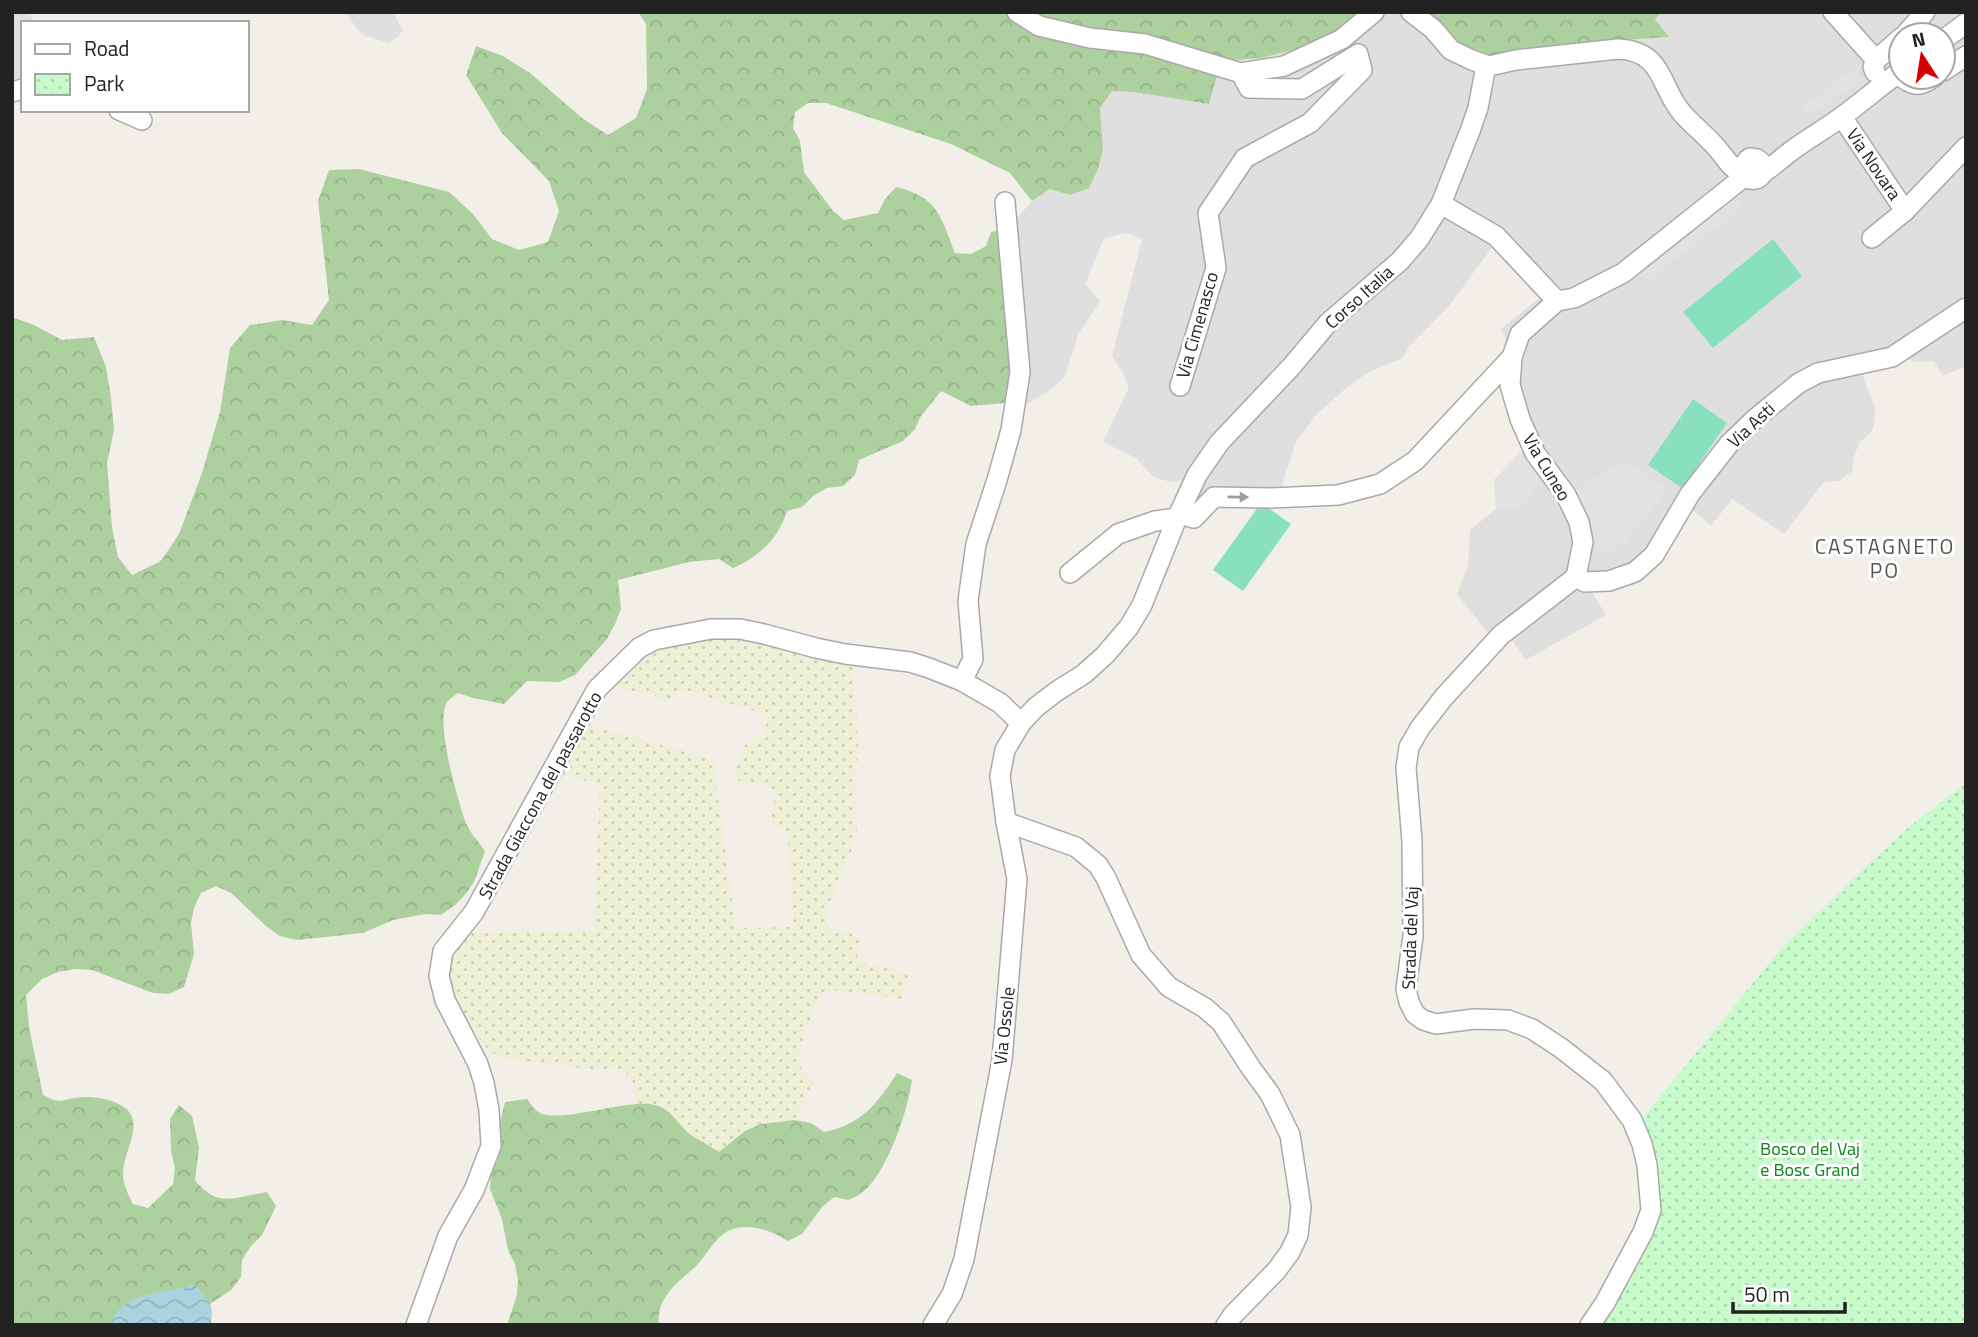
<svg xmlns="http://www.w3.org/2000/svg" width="1978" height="1337" font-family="'Titillium Web',sans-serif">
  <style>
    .residential { fill: #e0dfdf; fill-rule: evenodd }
    .farmland { fill: url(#farmland-dots) }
    .forest { fill: url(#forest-crowns) }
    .park { fill: url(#park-dots) }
    .pitch { fill: #88e0be }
    .parking { fill: #e2e2e2 }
    .water { fill: url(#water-waves) }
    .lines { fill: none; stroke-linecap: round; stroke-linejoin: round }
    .minor-casing { stroke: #a9a9a9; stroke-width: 22 }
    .minor { stroke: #fff; stroke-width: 19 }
    .oneway { fill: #9c9c9c }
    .labels { text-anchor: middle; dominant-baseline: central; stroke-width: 6; stroke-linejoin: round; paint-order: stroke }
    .street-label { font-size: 18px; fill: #222; stroke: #fff }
    .park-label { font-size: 18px; fill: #0c8416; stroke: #fff }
    .quarter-label { font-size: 21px; letter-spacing: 2px; fill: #555; stroke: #fff }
  </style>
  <defs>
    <pattern id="farmland-dots" width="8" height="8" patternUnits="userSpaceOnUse" patternTransform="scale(1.75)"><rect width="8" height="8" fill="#eef0d5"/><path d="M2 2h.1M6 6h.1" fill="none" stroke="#ccceb7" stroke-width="1.8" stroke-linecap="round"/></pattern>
    <pattern id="forest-crowns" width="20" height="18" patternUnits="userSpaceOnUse" patternTransform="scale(1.75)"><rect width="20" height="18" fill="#add19e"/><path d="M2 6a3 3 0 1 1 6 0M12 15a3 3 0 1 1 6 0" fill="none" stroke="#95b388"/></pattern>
    <pattern id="park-dots" width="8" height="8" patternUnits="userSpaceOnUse" patternTransform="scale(1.75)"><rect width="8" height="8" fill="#c8facc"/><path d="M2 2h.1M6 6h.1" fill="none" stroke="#acd6af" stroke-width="1.8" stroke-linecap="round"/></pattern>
    <pattern id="water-waves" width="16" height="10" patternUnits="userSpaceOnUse" patternTransform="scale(1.75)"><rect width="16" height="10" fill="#aad3df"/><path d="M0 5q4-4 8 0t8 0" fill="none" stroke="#92b5bf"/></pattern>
  </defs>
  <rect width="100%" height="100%" fill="#f2efe9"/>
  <g class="residential">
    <polygon points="12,12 30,12 33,23 23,23 23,98 12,99"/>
    <polygon points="345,12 389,12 395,16 403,30 399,36 389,43 362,35"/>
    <path d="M1360,12h69l27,32 156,-3 56,-4 -13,-19 7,-6h304v354l-23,10 -9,-15 -19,1 -13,-7 -40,19 13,34 -1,16 -2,7 -12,11 -6,14 -2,15 -13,10 -15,1 -40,52 -52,-35 -21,27 -18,-16 -38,59 -21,15 -42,8 14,23 -80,45 -25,-35 -13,8 -31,-39 11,-28 2,-36 26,-21 -2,-29 31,-32 -18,-105 -6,-14 42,-34 -50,-49 -44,60 -41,42 -5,10 -34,14 -23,16 -29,26 -21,28 -16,49 -110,20 12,-31 -11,2 -18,-5 -17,-19 -33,-16 26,-55 -6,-14 -11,-17 30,-117 -16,-6 -22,5 -19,46 15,17 -22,34 -13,41 -12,12 -24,15h-24l-6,-188 20,1 13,-15 18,-12 20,6 33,-46 -3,-41 12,-18 22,2 87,-31 40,-3 59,-15zM1901,35h42v42h-42z"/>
  </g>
  <polygon class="farmland" points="706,635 765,640 805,655 853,662 858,740 858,756 855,772 857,837 826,912 829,929 845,930 859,939 857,962 893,968 908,975 902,999 834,990 820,993 798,1054 802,1070 814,1082 794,1120 761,1124 745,1131 719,1152 691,1135 679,1124 669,1111 653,1104 637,1105 632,1079 621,1069 589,1069 517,1060 502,1058 488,1050 460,1013 447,981 452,948 468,933 594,931 600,784 558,774 586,724 713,760 736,928 794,927 787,833 772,826 771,819 775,795 770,788 763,785 747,784 739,781 735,774 741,751 746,744 760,736 765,729 767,722 763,716 748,708 719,701 696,692 688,691 681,693 667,701 653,695 628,691 621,688 617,682 653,647"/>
  <g class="forest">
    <path d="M638,12h722l-40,31 -59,15 -40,3 -12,43 -75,-12 -22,-1 -12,17 3,41 -5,20 -9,19 -19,7 -20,-6 -18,12 -22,-28 -59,-29 -125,-41h-18l-13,9 -2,16 7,13 4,31 29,39 11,9 34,-7 7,-14 11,-12c42,10 45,30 59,66l16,1 15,-8 5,-14 8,-2 12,138 -6,35 -34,3 -30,-15 -20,25 -6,13 -12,12 -44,19 -4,15 -12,11 -16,2 -14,8 -11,11 -15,4c-8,27 -28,46 -54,57l-14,-9 -30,3 -71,18 3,29 -6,15 -8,15 -32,36 -16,7 -32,-1 -23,23 -31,-6 -15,-5c-4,3 -10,7 -12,11 -10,21 12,97 20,119 4,10 13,19 19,28l-11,31 -9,13 -11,11 -13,9 -16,-1 -32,6 -30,13 -66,7 -17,-4 -14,-10 -35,-33 -15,-7 -15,7 -7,15 -3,15 3,31 -10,33 -15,7 -16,-1 -61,-23 -17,-1 -17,3 -16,7 -16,16 3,32 14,68c5,2 11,6 16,6 5,0 11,-3 16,-3 11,-2 23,-1 33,2 46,13 16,45 15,73 0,12 5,21 10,31l15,4 25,-24 2,-16 -4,-17 -1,-32 9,-14 13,11 7,32 -4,32c22,29 40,17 72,12l9,14 -14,29 -11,11 -9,14 -1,17 -10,13 -21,14 -54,21h-144v-1008l22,8 28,15 32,-3 12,30 5,31 3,32 -7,33 5,64 6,30 14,18 29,-14 18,-27 23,-61 18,-61 10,-64 20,-23 32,-5 30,5 17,-25 -11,-99 11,-31 30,-1 90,23 24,22 19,25 27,11 29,-8 11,-31 -10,-30 -47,-48 -36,-58 10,-29 27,10 27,17 52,45 26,17 28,-17 11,-29 -1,-65z"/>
    <polygon points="1429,12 1662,12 1655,19 1669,37 1612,41 1523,54 1486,56 1456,44"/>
    <path d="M897,1073l15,7c-4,31 -25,92 -49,112 -4,3 -10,6 -15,8l-14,-3 -12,10 -20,27 -14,7c-16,-10 -39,-19 -58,-11 -14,6 -24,26 -34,36 -11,11 -24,19 -31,32 -6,9 -7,17 -6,27h-152l10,-30 1,-15 -3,-16 -7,-14 -6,-31 -12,-30 1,-16 7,-13 -1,-25 8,-33 22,-3c3,4 7,10 11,13 20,13 90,-14 117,-7 17,4 23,20 36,30 9,6 19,11 28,17l26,-21 16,-7 33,-4 17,3 13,9c37,-7 54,-29 73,-59z"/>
  </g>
  <polygon class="park" points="1966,783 1966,1325 1594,1325 1660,1212 1641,1120 1785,944 1904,831"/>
  <g class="pitch">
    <polygon points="1773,239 1802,276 1713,348 1683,312"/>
    <polygon points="1693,399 1727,423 1682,488 1648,465"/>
    <polygon points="1261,503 1291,524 1243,591 1213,570"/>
  </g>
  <g class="parking">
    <polygon points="1854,69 1862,79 1809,116 1802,107"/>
    <polygon points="1736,198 1743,207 1648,281 1641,272"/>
    <polygon points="1525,448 1544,475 1532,486 1536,490 1518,508 1496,509 1494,480"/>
    <polygon points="1624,461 1641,469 1668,490 1627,541 1613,551 1599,555 1596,553 1588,525 1573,491"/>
  </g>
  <path class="water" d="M195,1285l15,19 2,8 -1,13h-100c7,-32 57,-33 84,-40z"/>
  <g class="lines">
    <defs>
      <g id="minor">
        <polyline points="1017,12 1039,26 1090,38 1145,44 1241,73 1284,66 1342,39 1374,12"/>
        <polyline points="1411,12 1433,29 1451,50 1472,60 1489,66"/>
        <polyline points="1833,12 1876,60"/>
        <polyline points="1905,35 1925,12"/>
        <polyline points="1943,40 1966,23"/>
        <polyline points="1943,71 1966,56"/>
        <polyline points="1875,72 1873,67 1876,60 1901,38"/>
        <path d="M1897,74c16,11 20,15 37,3"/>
        <polyline points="12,92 23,89"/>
        <polyline points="119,110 142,120"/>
        <polyline points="1842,117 1905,211"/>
        <path d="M1762,173v-10l-5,-4 -7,-1c-11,8 -8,24 6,21 6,-2 4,-4 8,-7 11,-7 20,-16 30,-23 15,-11 31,-20 46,-31 21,-15 40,-32 61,-47"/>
        <polyline points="1441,204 1496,236 1557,301"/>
        <polyline points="1872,238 1905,211 1966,147"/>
        <polyline points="1512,357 1510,385 1520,419 1535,453 1566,495 1579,522 1583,542 1576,577"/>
        <polyline points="1180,386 1216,268 1208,213 1245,158 1310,123 1362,70 1358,54 1302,89 1249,88 1241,73"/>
        <polyline points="1179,514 1194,518 1214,497 1271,498 1338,495 1380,484 1415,461 1512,357 1520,334 1557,301 1574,298 1623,273 1745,176"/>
        <polyline points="1070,573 1118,534 1155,521 1177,518"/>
        <polyline points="1576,577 1501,635 1444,697 1420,728 1409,747 1406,768 1412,841 1413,936 1406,989 1409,1002 1415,1014 1423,1020 1436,1024 1474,1019 1508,1020 1532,1029 1561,1048 1603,1081 1632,1120 1642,1144 1647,1165 1651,1210 1643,1232 1605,1303 1590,1325"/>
        <polyline points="1576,577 1585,582 1609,581 1635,572 1654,555 1690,494 1729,444 1756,418 1799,383 1818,373 1892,357 1966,308"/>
        <polyline points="962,681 973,659 968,601 976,544 997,480 1011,430 1020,372 1005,202"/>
        <polyline points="1006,822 1076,847 1098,865 1106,878 1141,955 1169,987 1205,1008 1221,1022 1251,1068 1270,1094 1290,1135 1301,1207 1298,1235 1290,1252 1276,1271 1232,1316 1226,1325"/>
        <polyline points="416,1325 448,1236 474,1190 491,1146 489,1110 484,1083 478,1064 445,1000 439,976 443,951 474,912 597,689 639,648 654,640 711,629 740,629 764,634 816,648 845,654 910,662 929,668 962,681 1000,703 1021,723"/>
        <path d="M933,1325l19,-31 12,-35 38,-199 15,-181 -11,-57 -6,-46 5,-26 16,-27 15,-16 21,-16 27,-17 21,-19 24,-28 13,-22 35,-87 20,-43 22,-32 72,-76 37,-44 72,-62 19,-22 22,-35 29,-73 8,-23 7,-37 4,-5 27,-6 102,-11c46,2 41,37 64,64 12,14 28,25 38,39 8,9 11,17 23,21"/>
      </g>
    </defs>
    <use href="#minor" class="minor-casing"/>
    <use href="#minor" class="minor"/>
  </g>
  <defs><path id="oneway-solid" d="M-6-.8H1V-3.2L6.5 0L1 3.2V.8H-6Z" transform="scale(1.75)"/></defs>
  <use class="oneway" href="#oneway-solid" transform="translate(1238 497) rotate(1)"/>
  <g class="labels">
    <g class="street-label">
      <text transform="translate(1874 164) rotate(56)">Via Novara</text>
      <text transform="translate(1359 297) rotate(-42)">Corso Italia</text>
      <text transform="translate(1197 325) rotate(-74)">Via Cimenasco</text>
      <text transform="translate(1751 425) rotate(-43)">Via Asti</text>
      <text transform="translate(1547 467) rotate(59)">Via Cuneo</text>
      <text transform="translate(540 795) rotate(-61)">Strada Giaccona del passarotto</text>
      <text transform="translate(1410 938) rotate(-88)">Strada del Vaj</text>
      <text transform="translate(1004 1026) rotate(-84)">Via Ossole</text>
    </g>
    <g class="park-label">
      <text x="1810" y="1148">Bosco del Vaj<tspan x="1810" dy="21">e Bosc Grand</tspan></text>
    </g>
    <g class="quarter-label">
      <text x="1885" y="546">CASTAGNETO<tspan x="1885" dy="24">PO</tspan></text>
    </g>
  </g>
  <rect width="1978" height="1337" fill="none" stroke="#222222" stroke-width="28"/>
  <rect x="21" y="21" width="228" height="91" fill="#ffffff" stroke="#a7a7a7" stroke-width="2"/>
  <rect x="35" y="44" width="35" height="10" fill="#ffffff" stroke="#a7a7a7" stroke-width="2"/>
  <text x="84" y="56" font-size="21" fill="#222222">Road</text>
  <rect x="35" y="74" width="35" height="21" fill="url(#park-dots)" stroke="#a7a7a7" stroke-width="2"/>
  <text x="84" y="91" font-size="21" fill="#222222">Park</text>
  <g transform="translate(1922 56) rotate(348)"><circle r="33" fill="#ffffff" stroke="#a7a7a7" stroke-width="2"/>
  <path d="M0-5L12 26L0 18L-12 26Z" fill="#d40000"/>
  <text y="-10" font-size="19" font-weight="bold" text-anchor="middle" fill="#222222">N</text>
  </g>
  <path d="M1733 1302v10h112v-10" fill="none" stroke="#222222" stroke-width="3.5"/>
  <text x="1744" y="1302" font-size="21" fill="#222222" stroke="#ffffff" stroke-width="5" paint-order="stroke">50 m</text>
</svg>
